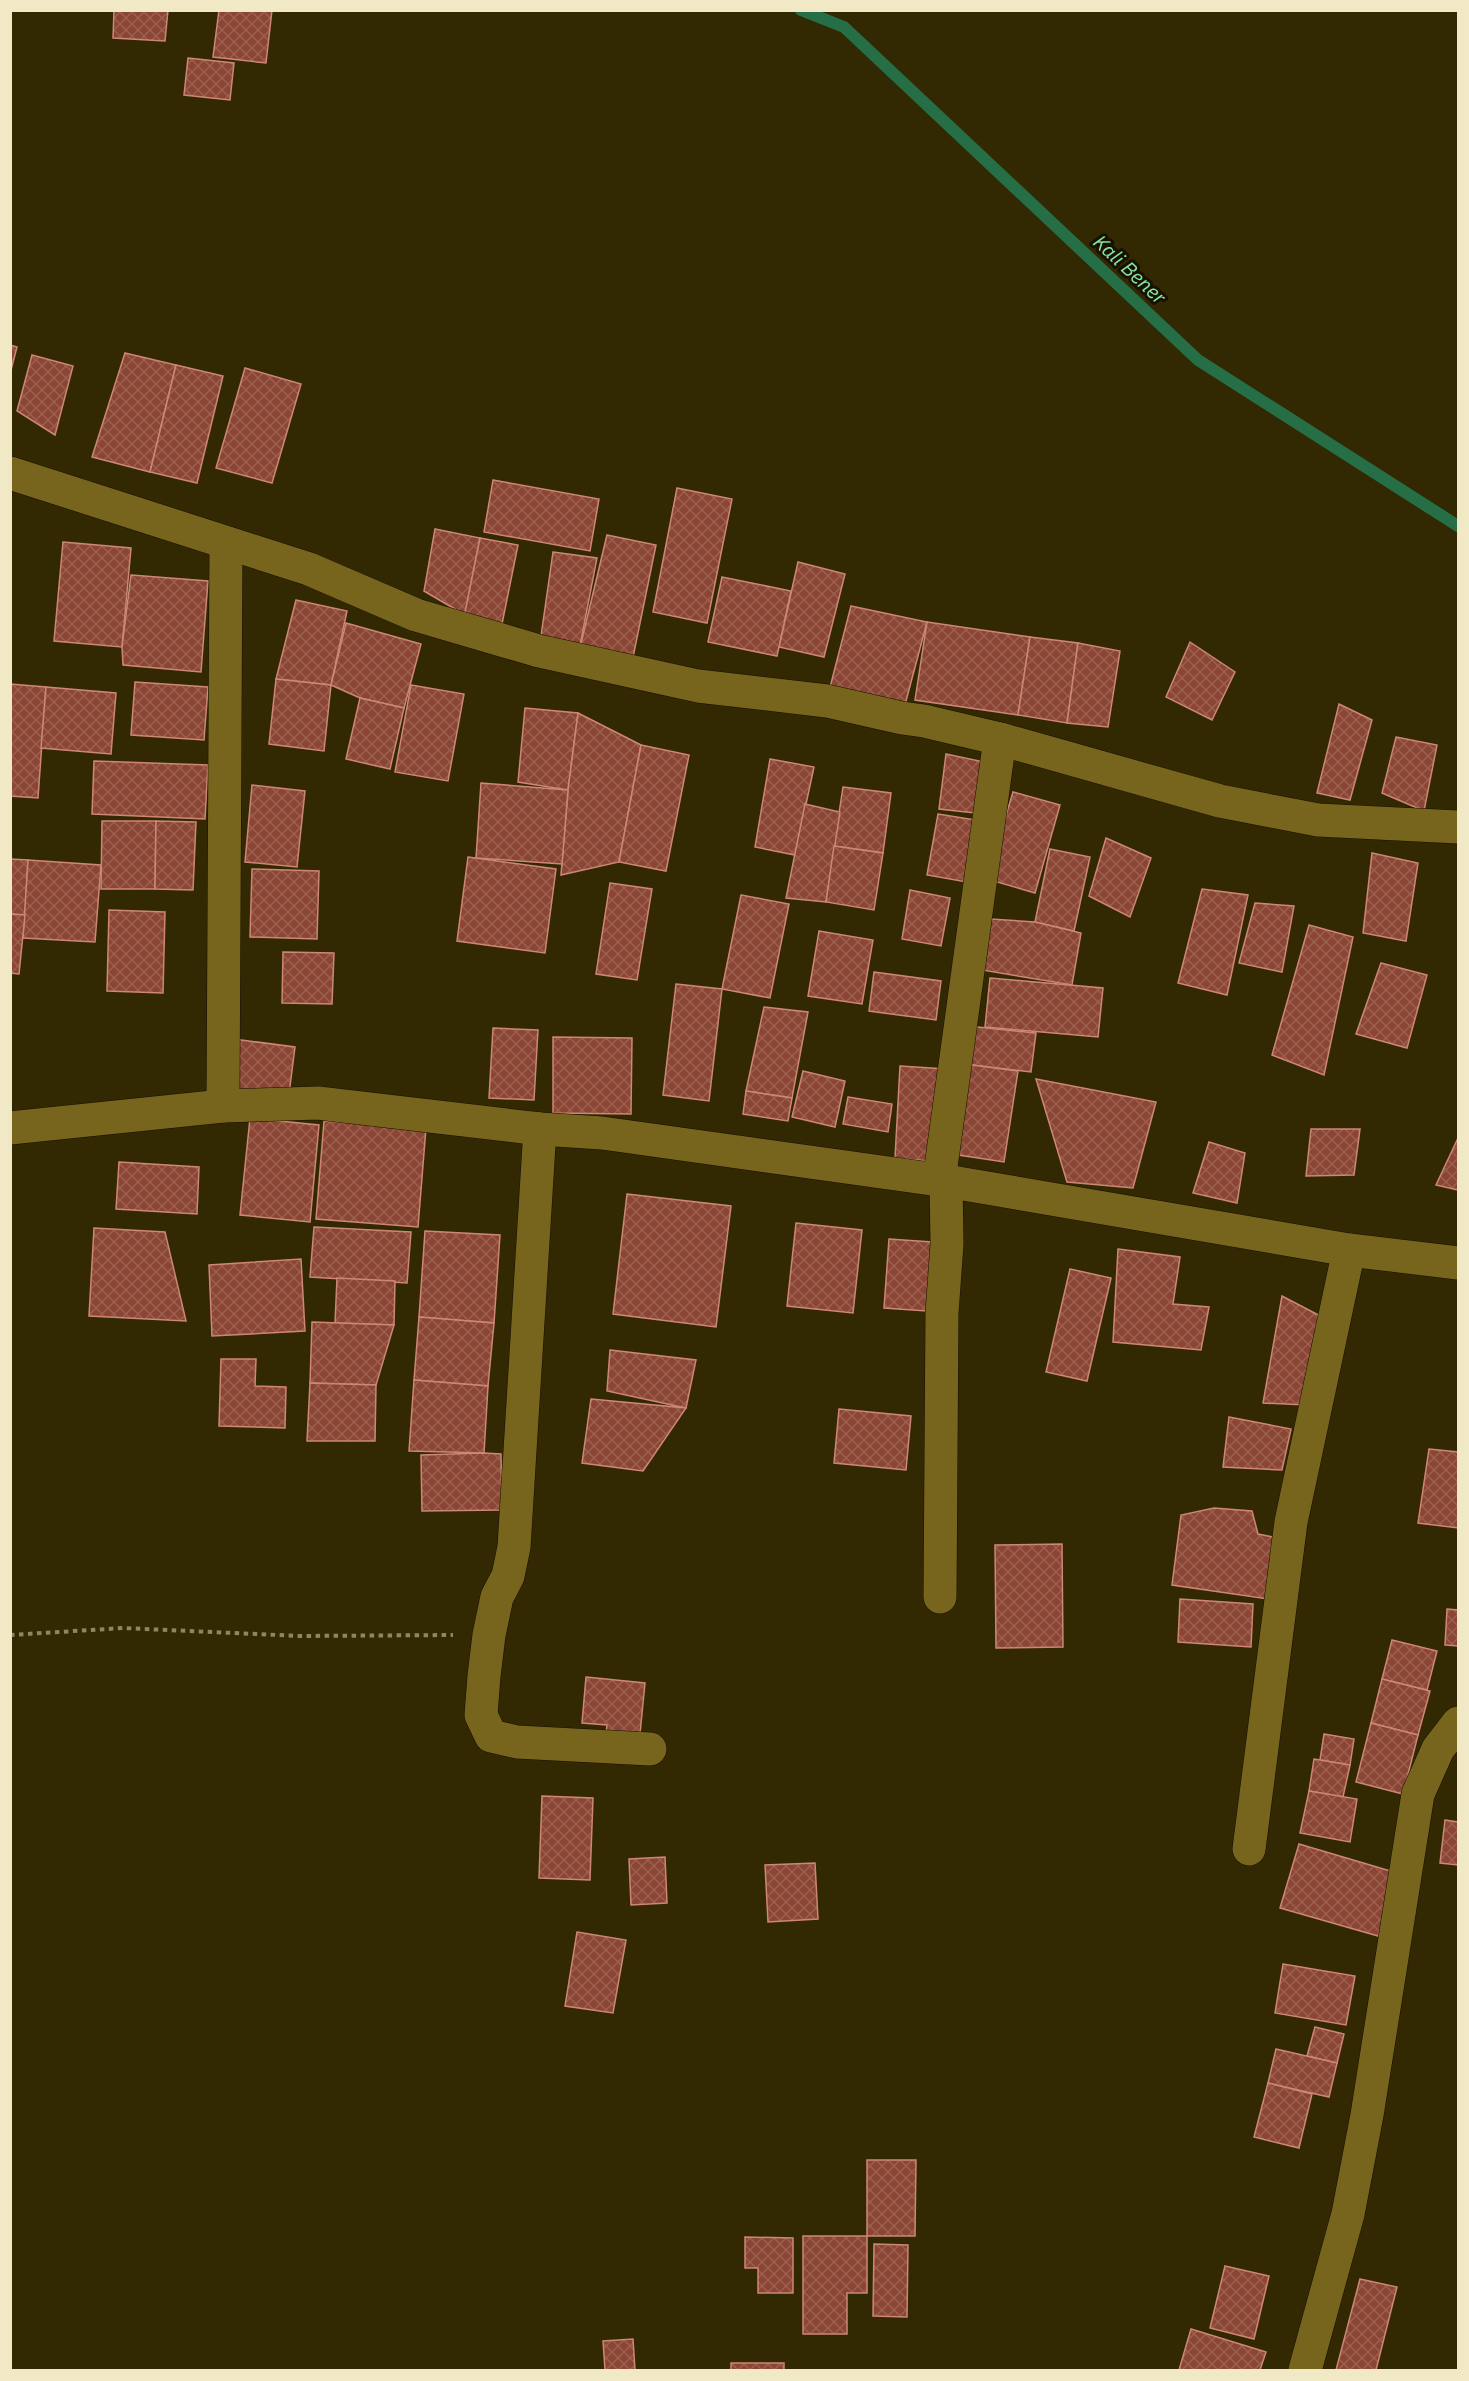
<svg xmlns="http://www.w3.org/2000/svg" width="1469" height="2381" font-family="'IBM Plex Sans',sans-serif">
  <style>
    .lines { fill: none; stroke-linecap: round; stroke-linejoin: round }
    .stream { stroke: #266e45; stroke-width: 12 }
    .building { fill: url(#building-cross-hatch); stroke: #ce8775; stroke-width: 1.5 }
    .minor-casing { stroke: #171100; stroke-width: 34 }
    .path { stroke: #8f8561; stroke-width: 4; stroke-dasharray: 4.5 4.5; stroke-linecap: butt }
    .minor { stroke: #77651d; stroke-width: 33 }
    .labels { text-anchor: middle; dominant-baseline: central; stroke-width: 6; stroke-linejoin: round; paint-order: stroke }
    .water-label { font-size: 20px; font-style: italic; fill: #84e6a8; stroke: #181100 }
  </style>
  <defs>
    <pattern id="building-cross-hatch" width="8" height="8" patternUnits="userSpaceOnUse" patternTransform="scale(1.5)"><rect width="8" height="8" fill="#8a4534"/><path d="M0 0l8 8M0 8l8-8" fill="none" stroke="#9b6050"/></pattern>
  </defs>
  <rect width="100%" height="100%" fill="#322802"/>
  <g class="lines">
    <polyline class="stream" points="801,10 844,27 1198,360 1458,526"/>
  </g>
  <g class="building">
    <polygon points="114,10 168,10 165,41 113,38"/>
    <polygon points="219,10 272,10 266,63 213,57"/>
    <polygon points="188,58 234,63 230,100 184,95"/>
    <polygon points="10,345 17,347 10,374"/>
    <polygon points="125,353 176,365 150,472 92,457"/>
    <polygon points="32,355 73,366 55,435 17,411"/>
    <polygon points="176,365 223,376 197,483 150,472"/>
    <polygon points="245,368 301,384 272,483 216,468"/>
    <polygon points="493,480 599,499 590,551 484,532"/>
    <polygon points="677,488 732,499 707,623 653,612"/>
    <polygon points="435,529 480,538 465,615 424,591"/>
    <polygon points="607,535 656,545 631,667 578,656"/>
    <polygon points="480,538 518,545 500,634 462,627"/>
    <polygon points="63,542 131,548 122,647 54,641"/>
    <polygon points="553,552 597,558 578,656 539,650"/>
    <polygon points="798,562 845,574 824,657 779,647"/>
    <polygon points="131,575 208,581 201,672 123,665 122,647"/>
    <polygon points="722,577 791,591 777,656 708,642"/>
    <polygon points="296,600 347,611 331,685 276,679"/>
    <polygon points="851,606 927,622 902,716 827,699"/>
    <polygon points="927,622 1030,637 1018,715 915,700"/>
    <polygon points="346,623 421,644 404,708 360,698 331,685"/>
    <polygon points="1030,637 1078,643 1067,723 1018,715"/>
    <polygon points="1190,642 1235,672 1212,720 1166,697"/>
    <polygon points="1078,643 1120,651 1108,727 1067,723"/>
    <polygon points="276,679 331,685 324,751 269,744"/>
    <polygon points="135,682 208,687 204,740 131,735"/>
    <polygon points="10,684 46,687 38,798 10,796"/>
    <polygon points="411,685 464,694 448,781 395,772"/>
    <polygon points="46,687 116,693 111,754 41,748"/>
    <polygon points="360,698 404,708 390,769 346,759"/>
    <polygon points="1339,704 1372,720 1350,800 1317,793"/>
    <polygon points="525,708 578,713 568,790 518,782"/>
    <polygon points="578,713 641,745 619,862 561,875 568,790"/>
    <polygon points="1396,737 1437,745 1424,811 1382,793"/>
    <polygon points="641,745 689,755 666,871 619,862"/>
    <polygon points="946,754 989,763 984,814 939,809"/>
    <polygon points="770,759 814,767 795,855 755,847"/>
    <polygon points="94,761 208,765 205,819 92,814"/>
    <polygon points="481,783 568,790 562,864 476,858"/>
    <polygon points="252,785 305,791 297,867 245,862"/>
    <polygon points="843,787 891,793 883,853 834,846"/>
    <polygon points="1013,792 1060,805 1035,893 987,879"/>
    <polygon points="805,804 840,812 826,902 786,898"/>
    <polygon points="938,814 982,821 972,883 927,875"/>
    <polygon points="102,821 156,821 155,889 101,889"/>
    <polygon points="156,821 196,822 193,890 155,889"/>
    <polygon points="1106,838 1151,858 1130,917 1089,896"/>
    <polygon points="834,846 883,853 874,910 826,902"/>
    <polygon points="1050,849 1090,857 1074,931 1035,922"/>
    <polygon points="1372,853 1418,863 1406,941 1363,933"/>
    <polygon points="468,857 556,869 545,953 457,941"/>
    <polygon points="10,859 28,860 25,915 10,914"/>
    <polygon points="28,860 101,865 95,942 23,938"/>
    <polygon points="252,869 319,871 317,939 250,937"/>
    <polygon points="610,883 652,889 637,980 596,974"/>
    <polygon points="1202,889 1248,895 1227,995 1178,983"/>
    <polygon points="910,890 950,898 941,946 902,939"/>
    <polygon points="741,895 789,904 770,998 722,989"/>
    <polygon points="1255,903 1294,906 1282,972 1239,963"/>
    <polygon points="109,910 165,912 163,993 107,991"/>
    <polygon points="10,914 25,915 19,974 10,973"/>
    <polygon points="990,919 1035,922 1081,933 1072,985 982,970"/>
    <polygon points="1309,925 1353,937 1324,1075 1272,1055"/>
    <polygon points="819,931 873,940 862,1004 808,996"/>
    <polygon points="283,952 334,953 332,1004 282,1003"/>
    <polygon points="1381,963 1427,975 1407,1048 1356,1034"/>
    <polygon points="874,972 941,981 936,1020 869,1011"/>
    <polygon points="990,978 1103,988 1098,1037 985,1027"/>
    <polygon points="676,984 722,989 709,1101 663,1095"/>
    <polygon points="764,1007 808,1012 792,1098 746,1091"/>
    <polygon points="968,1026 1036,1033 1031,1072 964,1064"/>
    <polygon points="493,1028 538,1030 534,1100 489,1098"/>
    <polygon points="553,1037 632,1038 631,1114 553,1113"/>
    <polygon points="234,1039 295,1047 288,1102 227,1095"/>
    <polygon points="964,1064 1018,1071 1004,1162 952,1154"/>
    <polygon points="900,1066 946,1069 941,1162 895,1158"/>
    <polygon points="803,1071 845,1081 835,1127 792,1117"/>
    <polygon points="1036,1079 1156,1102 1133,1188 1067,1182"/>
    <polygon points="746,1091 792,1098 788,1121 743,1114"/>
    <polygon points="848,1097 892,1104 888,1132 843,1124"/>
    <polygon points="250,1118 319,1125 310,1222 240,1215"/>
    <polygon points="324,1121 426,1128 418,1227 316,1219"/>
    <polygon points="1311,1129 1360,1129 1354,1175 1306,1176"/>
    <polygon points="1458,1138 1458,1190 1436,1185"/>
    <polygon points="1209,1142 1245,1153 1237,1203 1193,1193"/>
    <polygon points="119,1162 199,1167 197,1214 116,1209"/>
    <polygon points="627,1194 731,1206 716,1327 613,1314"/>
    <polygon points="796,1223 862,1230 853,1313 787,1306"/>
    <polygon points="314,1227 411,1232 407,1283 310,1277"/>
    <polygon points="94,1228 165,1232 186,1321 89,1316"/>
    <polygon points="425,1231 500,1235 494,1323 419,1317"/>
    <polygon points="889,1239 946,1243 941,1312 884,1308"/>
    <polygon points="1118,1249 1180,1257 1173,1304 1209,1307 1201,1350 1113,1342"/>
    <polygon points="301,1259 305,1331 212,1336 209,1265"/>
    <polygon points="1070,1269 1111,1278 1087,1381 1046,1372"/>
    <polygon points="337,1278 395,1281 394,1325 335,1323"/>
    <polygon points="1282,1296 1324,1318 1306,1405 1263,1403"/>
    <polygon points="419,1317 494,1323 488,1386 414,1380"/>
    <polygon points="312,1322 394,1325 376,1385 310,1383"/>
    <polygon points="610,1350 696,1360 686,1408 607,1391"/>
    <polygon points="221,1359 256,1359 255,1386 286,1387 285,1428 219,1426"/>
    <polygon points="414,1380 488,1386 484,1453 409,1451"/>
    <polygon points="310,1383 376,1385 375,1441 307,1441"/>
    <polygon points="591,1399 686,1408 643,1471 582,1463"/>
    <polygon points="839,1409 911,1416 906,1470 834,1463"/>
    <polygon points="1229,1417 1291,1429 1282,1470 1223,1467"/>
    <polygon points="1429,1449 1458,1452 1458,1528 1418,1523"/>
    <polygon points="484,1453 501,1454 502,1510 422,1511 421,1455"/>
    <polygon points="1214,1508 1252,1511 1258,1534 1273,1537 1268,1599 1172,1585 1181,1515"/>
    <polygon points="1062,1544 1063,1647 996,1648 995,1545"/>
    <polygon points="1180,1599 1253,1604 1251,1647 1178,1642"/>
    <polygon points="1447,1609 1458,1610 1458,1646 1445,1645"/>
    <polygon points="1392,1640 1437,1651 1427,1690 1382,1679"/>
    <polygon points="586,1677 645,1683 639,1744 605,1741 607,1725 582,1723"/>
    <polygon points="1382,1679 1430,1691 1418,1735 1371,1723"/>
    <polygon points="1371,1723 1418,1735 1403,1794 1356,1782"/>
    <polygon points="1324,1734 1354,1739 1350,1765 1320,1760"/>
    <polygon points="1314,1759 1350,1765 1343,1797 1309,1791"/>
    <polygon points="1309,1791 1357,1799 1350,1842 1300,1833"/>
    <polygon points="542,1796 593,1798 590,1880 539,1878"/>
    <polygon points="1445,1820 1458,1822 1458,1865 1440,1863"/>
    <polygon points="1299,1844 1404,1875 1385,1938 1280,1908"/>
    <polygon points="665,1857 667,1903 631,1905 629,1859"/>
    <polygon points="815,1863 818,1919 768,1922 765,1865"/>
    <polygon points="577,1932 626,1940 613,2013 565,2006"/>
    <polygon points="1283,1964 1355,1976 1346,2025 1275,2013"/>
    <polygon points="1315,2027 1344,2034 1337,2063 1307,2056"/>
    <polygon points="1276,2049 1337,2063 1329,2097 1268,2083"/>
    <polygon points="1268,2083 1312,2094 1299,2148 1254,2137"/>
    <polygon points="867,2160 916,2160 915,2236 867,2236"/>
    <polygon points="803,2236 867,2236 867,2293 847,2293 847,2334 803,2334"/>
    <polygon points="745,2237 793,2238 793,2293 758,2293 758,2268 745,2268"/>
    <polygon points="874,2244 908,2245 907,2317 873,2316"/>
    <polygon points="1225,2266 1269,2276 1254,2339 1210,2328"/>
    <polygon points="1360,2279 1397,2287 1376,2370 1336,2370"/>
    <polygon points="1191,2329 1266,2352 1260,2370 1179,2370"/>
    <polygon points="633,2339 635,2370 605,2370 603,2341"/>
    <rect x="731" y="2363" width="53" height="7"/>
  </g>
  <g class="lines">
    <defs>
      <g id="minor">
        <polyline points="10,473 309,569 416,615 539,651 698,686 827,701 902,718 924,721 1000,739 1220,801 1318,820 1458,827"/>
        <polyline points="223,1106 226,543"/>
        <polyline points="10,1128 223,1106 318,1103 540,1129 602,1133 946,1181 1349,1250 1458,1263"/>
        <polyline points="540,1129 514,1547 508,1576 497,1597 489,1635 484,1676 481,1715 491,1736 517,1742 650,1749"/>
        <polyline points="939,1181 1000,739"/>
        <polyline points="940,1597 942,1313 947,1244 946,1181"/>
        <polyline points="1249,1849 1291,1522 1349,1250"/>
        <polyline points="1305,2370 1348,2214 1367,2115 1418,1794 1438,1749 1458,1723"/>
      </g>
    </defs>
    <use href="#minor" class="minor-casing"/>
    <polyline class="path" points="10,1635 123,1628 300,1636 453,1635"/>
    <use href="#minor" class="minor"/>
  </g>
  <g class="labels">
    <g class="water-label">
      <text transform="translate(1130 269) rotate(43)">Kali Bener</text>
    </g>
  </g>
  <rect width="1469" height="2381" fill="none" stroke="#f1e8c6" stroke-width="24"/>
</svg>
